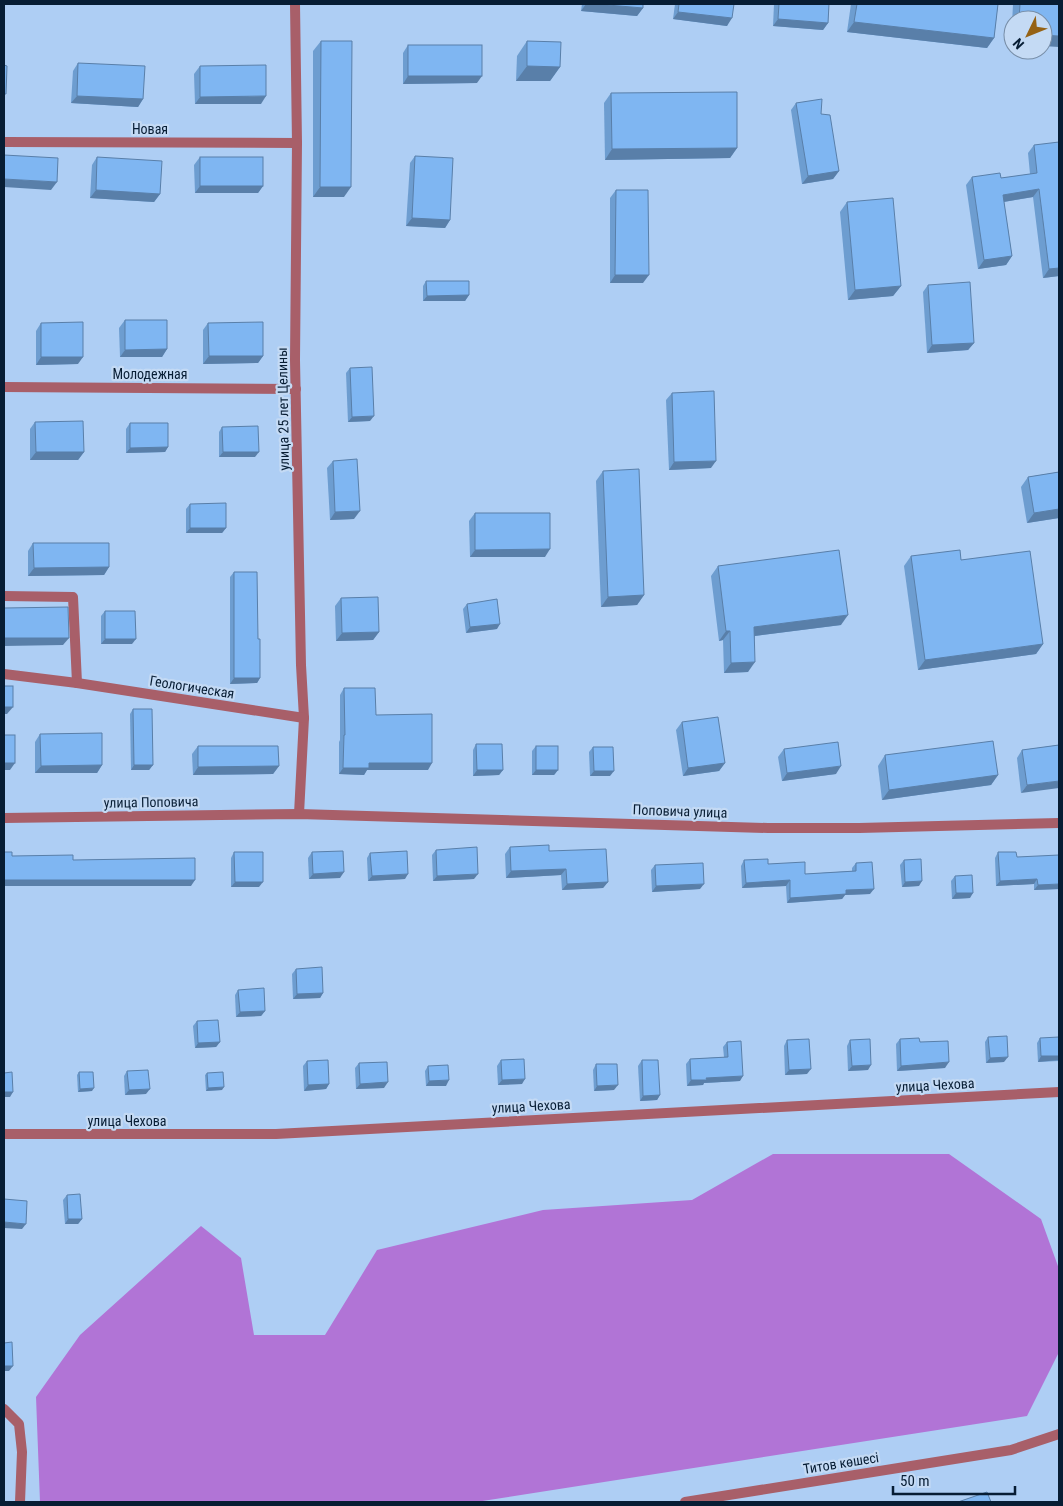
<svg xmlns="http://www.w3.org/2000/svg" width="1063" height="1506" font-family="'Roboto Condensed',sans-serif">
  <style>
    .water { fill: #b174d6 }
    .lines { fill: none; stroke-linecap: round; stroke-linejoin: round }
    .minor { stroke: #a85f69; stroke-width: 10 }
    .wall { fill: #6d9dd0 }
    .shaded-wall { fill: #597fa9 }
    .building { fill: #7fb6f2; stroke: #597fa9 }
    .labels { text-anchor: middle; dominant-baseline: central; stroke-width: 4.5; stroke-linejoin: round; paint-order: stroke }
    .street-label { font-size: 14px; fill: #071d34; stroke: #c4daf4 }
  </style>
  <rect width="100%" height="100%" fill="#aecef4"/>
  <polygon class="water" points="773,1154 949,1154 1041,1219 1059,1269 1059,1352 1027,1416 476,1502 40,1502 36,1397 80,1335 201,1226 241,1258 254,1335 325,1335 377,1250 543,1210 692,1200"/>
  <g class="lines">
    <g class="minor">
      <polyline points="295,4 297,143 295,360 301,665 304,718 299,814"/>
      <polyline points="4,142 297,143"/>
      <polyline points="4,387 296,389"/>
      <polyline points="4,596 73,597 77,683"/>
      <polyline points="4,674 77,683 304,718"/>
      <polyline points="4,818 299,814 768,828 859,828 1059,823"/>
      <polyline points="4,1134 276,1134 1059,1092"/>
      <polyline points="4,1409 19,1424 22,1452 20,1502"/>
      <polyline points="685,1502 1011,1450 1059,1434"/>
    </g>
  </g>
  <g class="wall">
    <polygon points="582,4 643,4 643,8 637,16 581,11"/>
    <polygon points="675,4 734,4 727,26 673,19"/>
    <polygon points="774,4 829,4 828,23 823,30 773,26"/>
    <polygon points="851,4 998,4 994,38 987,48 847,32"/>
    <polygon points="1013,4 1059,4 1043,20 1013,20 1013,45 1011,45"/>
    <polygon points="321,41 344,197 313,197 313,51"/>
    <polygon points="527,41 560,67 550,81 516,81 517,56"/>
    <polygon points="408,45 477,83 403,84 403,53"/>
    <polygon points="78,63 143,99 138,107 71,103 73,71"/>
    <polygon points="200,66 261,104 195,104 194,74"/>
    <polygon points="611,93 737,148 730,158 605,160 604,103"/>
    <polygon points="796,103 839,171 833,179 802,184 791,110"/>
    <polygon points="1034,145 1059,276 1043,278 1033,197 1004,202 1012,256 1006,265 978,269 966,185 972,177 1001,178 1030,174 1028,153"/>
    <polygon points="415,156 450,220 445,228 406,226 410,163"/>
    <polygon points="97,157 160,194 154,202 90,198 92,165"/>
    <polygon points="200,157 263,186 258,193 195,193 194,165"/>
    <polygon points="616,190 643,283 610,283 610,198"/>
    <polygon points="847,202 901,286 893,296 848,300 840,212"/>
    <polygon points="426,281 469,295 465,301 423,301 423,286"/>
    <polygon points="928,285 974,343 968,350 927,353 923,292"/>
    <polygon points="125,320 167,349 162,357 120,357 119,328"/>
    <polygon points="41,323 78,364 36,365 36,331"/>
    <polygon points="208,323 263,356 258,363 203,364 203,330"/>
    <polygon points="350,368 370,421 348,422 346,373"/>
    <polygon points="672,393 711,468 669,470 666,400"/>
    <polygon points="35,422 84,452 78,460 30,460 30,429"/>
    <polygon points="130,423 168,447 165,452 126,453 126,429"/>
    <polygon points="222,427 255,457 219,457 219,432"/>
    <polygon points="333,461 354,519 330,520 327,468"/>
    <polygon points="603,471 644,595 637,605 601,607 596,481"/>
    <polygon points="1059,472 1059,518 1027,523 1021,487 1028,477"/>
    <polygon points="190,504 226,528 222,533 186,533 186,509"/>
    <polygon points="475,513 545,557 470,557 469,521"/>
    <polygon points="33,543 109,567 104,575 28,576 28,551"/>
    <polygon points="911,556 961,560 1043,644 1036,654 918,670 904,566"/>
    <polygon points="718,566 841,625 755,636 748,672 724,673 723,640 719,641 711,576"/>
    <polygon points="234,572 258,639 260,678 257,683 230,684 230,577"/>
    <polygon points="341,598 379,632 373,640 336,641 335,606"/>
    <polygon points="467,604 497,629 466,633 463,609"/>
    <polygon points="105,611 132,644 101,644 101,616"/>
    <polygon points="344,688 376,715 428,770 367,770 364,775 339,774 339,742 340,740 340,695"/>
    <polygon points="133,709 153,765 149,770 131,770 130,714"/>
    <polygon points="682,722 725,763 719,771 683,776 676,730"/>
    <polygon points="40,734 102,765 97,773 35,773 35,742"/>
    <polygon points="476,744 503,770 499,775 473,776 473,750"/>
    <polygon points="1059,745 1021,793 1017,758 1022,750"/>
    <polygon points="198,746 279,766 273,774 193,775 192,754"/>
    <polygon points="536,746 558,770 554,775 532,775 532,751"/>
    <polygon points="593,747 610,776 590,776 589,752"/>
    <polygon points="784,749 836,774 782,781 778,757"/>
    <polygon points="885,755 998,775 991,785 882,800 878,766"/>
    <polygon points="510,847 549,851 608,882 603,888 562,890 561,875 506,878 505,854"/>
    <polygon points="436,850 474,879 433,881 432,855"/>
    <polygon points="234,852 259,887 231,887 231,858"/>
    <polygon points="312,852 340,878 309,879 308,858"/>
    <polygon points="998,852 1017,857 1059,889 1034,890 1034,884 996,886 995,858"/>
    <polygon points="370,853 405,879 368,881 367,858"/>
    <polygon points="744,860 768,864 805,874 852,871 852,868 856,863 870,894 845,895 842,899 787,903 786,886 742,888 741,866"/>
    <polygon points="904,860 919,886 902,887 900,865"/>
    <polygon points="655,865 700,889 652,892 651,870"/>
    <polygon points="955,876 970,898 952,899 951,881"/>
    <polygon points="296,969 323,993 320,998 293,999 292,974"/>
    <polygon points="238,990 265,1011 261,1016 236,1017 235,995"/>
    <polygon points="197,1021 220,1042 216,1047 195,1048 193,1026"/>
    <polygon points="988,1037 1004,1062 986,1063 985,1042"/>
    <polygon points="1040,1038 1059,1061 1038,1062 1037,1043"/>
    <polygon points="900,1039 920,1042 945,1068 897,1071 896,1044"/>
    <polygon points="787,1040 807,1074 785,1075 784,1046"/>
    <polygon points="850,1040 868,1070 848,1071 847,1046"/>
    <polygon points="727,1042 740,1081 704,1083 703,1085 687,1086 686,1064 690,1059 724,1057 723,1047"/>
    <polygon points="501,1060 522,1084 498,1085 497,1066"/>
    <polygon points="642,1060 660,1095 657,1100 640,1101 638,1066"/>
    <polygon points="307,1061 329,1084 326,1089 304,1091 303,1066"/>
    <polygon points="359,1063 384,1088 356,1089 355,1068"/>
    <polygon points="596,1064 614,1090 594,1091 593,1070"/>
    <polygon points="428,1066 446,1086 426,1086 425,1071"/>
    <polygon points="127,1071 146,1094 125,1095 124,1076"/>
    <polygon points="79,1072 92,1091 78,1092 77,1075"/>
    <polygon points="207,1073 222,1090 206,1091 205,1075"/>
    <polygon points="67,1195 82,1219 78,1224 65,1224 63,1200"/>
  </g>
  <g class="shaded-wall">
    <polygon points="586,4 596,4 643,8 637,16 581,11"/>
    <polygon points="678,12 732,18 727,26 673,19"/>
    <polygon points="778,19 828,23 823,30 773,26"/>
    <polygon points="854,22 994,38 987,48 847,32"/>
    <polygon points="1043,35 1059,36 1059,47 1043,46"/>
    <polygon points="527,66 560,67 550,81 516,81"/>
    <polygon points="408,76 482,76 477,83 403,84"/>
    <polygon points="77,96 143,99 138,107 71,103"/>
    <polygon points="266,96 261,104 195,104 200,97"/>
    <polygon points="737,148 730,158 605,160 612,149"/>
    <polygon points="839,171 833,179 802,184 808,176"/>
    <polygon points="4,179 57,182 51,190 4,187"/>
    <polygon points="200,186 263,186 258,193 195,193"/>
    <polygon points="320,187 351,187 344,197 313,197"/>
    <polygon points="1039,189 1033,197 997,203 1003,195"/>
    <polygon points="96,190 160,194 154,202 90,198"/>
    <polygon points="412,218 450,220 445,228 406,226"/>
    <polygon points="1012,256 1006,265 978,269 984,260"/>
    <polygon points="1059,268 1059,276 1043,278 1049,269"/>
    <polygon points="615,275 649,275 643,283 610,283"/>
    <polygon points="901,286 893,296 848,300 855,290"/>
    <polygon points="469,295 465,301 423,301 427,296"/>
    <polygon points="974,343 968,350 927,353 932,345"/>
    <polygon points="167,349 162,357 120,357 125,350"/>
    <polygon points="209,356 263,356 258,363 203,364"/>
    <polygon points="41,357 83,357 78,364 36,365"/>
    <polygon points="374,416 370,421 348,422 352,417"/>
    <polygon points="168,447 165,452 126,453 130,448"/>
    <polygon points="36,452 84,452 78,460 30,460"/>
    <polygon points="223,452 259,452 255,457 219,457"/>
    <polygon points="716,461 711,468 669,470 674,462"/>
    <polygon points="1059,509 1059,518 1027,523 1034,513"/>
    <polygon points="360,511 354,519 330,520 335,512"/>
    <polygon points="190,528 226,528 222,533 186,533"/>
    <polygon points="550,549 545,557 470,557 475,550"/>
    <polygon points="109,567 104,575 28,576 34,568"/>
    <polygon points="644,595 637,605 601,607 608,597"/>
    <polygon points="848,615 841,625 747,637 754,627"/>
    <polygon points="500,624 497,629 466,633 470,627"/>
    <polygon points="726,631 730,631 723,640 719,641"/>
    <polygon points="379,632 373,640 336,641 342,633"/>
    <polygon points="4,638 69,638 63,645 4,646"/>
    <polygon points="105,639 136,639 132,644 101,644"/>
    <polygon points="1043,644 1036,654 918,670 925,660"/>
    <polygon points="755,662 748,672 724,673 731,663"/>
    <polygon points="234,678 260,678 257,683 230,684"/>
    <polygon points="4,707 13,707 7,714 4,714"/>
    <polygon points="4,763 15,763 10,770 4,770"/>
    <polygon points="369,763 432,763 428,770 367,770 364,775 339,774 343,768"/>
    <polygon points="725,763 719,771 683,776 688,768"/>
    <polygon points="102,765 97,773 35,773 41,766"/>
    <polygon points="134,765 153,765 149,770 131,770"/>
    <polygon points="279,766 273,774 193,775 198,767"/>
    <polygon points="841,766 836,774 782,781 787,773"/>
    <polygon points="477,770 503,770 499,775 473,776"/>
    <polygon points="536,770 558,770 554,775 532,775"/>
    <polygon points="594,771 614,771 610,776 590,776"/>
    <polygon points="998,775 991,785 882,800 889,790"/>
    <polygon points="1059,781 1059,788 1021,793 1027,785"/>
    <polygon points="566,869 561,875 506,878 511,871"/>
    <polygon points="344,872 340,878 309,879 313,874"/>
    <polygon points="408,874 405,879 368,881 372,876"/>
    <polygon points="478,874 474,879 433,881 437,876"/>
    <polygon points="1037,879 1034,884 996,886 1000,881"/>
    <polygon points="4,880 195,880 191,886 4,886"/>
    <polygon points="790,880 786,886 742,888 746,883"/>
    <polygon points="922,881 919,886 902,887 905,882"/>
    <polygon points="235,882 263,882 259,887 231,887"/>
    <polygon points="608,882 603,888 562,890 567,884"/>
    <polygon points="704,884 700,889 652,892 656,886"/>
    <polygon points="1059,884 1059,889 1034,890 1038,885"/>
    <polygon points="874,889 870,894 845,895 842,899 787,903 790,898 846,890"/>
    <polygon points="956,893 973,893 970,898 952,899"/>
    <polygon points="323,993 320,998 293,999 297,994"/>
    <polygon points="265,1011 261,1016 236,1017 240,1012"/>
    <polygon points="220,1042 216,1047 195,1048 198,1043"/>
    <polygon points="1041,1056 1059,1056 1059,1060 1038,1062"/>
    <polygon points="1008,1057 1004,1062 986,1063 990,1058"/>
    <polygon points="949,1062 945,1068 897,1071 901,1066"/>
    <polygon points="871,1065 868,1070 848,1071 852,1066"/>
    <polygon points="811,1069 807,1074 785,1075 789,1070"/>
    <polygon points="743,1076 740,1081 704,1083 703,1085 687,1086 691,1080 706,1078"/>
    <polygon points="525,1079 522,1084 498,1085 502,1080"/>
    <polygon points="449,1080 446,1086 426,1086 429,1081"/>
    <polygon points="388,1082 384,1088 356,1089 360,1084"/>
    <polygon points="329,1084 326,1089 304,1091 308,1085"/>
    <polygon points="618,1085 614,1090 594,1091 597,1086"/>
    <polygon points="224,1087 222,1090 206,1091 208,1088"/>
    <polygon points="94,1088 92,1091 78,1092 80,1089"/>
    <polygon points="150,1089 146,1094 125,1095 129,1090"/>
    <polygon points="4,1092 13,1092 10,1097 4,1097"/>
    <polygon points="660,1095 657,1100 640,1101 643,1096"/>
    <polygon points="68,1219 82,1219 78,1224 65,1224"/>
    <polygon points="4,1222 26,1224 22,1229 4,1228"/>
    <polygon points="4,1366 13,1366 9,1371 4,1371"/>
  </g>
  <g class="building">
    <polygon points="596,4 643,4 643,8"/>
    <polygon points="679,4 734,4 732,18 678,12"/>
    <polygon points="779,4 829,4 828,23 778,19"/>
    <polygon points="857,4 998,4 994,38 854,22"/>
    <polygon points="1020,4 1059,4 1059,36 1043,35 1043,20 1019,20"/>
    <polygon points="321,41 352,41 351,187 320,187"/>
    <polygon points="527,41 561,42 560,67 527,66"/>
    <rect x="408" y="45" width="74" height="31"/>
    <polygon points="78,63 145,66 143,99 77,96"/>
    <polygon points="4,65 7,66 6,94 4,94"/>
    <polygon points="266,65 266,96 200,97 200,66"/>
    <polygon points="737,92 737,148 612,149 611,93"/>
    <polygon points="822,99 821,114 830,115 839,171 808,176 796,103"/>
    <polygon points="1059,142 1059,268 1049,269 1039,189 1003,195 1012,256 984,260 972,177 1000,173 1001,178 1037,173 1034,145"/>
    <polygon points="4,155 58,158 57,182 4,179"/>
    <polygon points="415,156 453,158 450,220 412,218"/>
    <polygon points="97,157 162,161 160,194 96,190"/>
    <rect x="200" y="157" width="63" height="29"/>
    <polygon points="616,190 648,190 649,275 615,275"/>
    <polygon points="893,198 901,286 855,290 847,202"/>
    <polygon points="426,281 469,281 469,295 427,296"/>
    <polygon points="970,282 974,343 932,345 928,285"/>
    <polygon points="125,320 167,320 167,349 125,350"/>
    <polygon points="83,322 83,357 41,357 41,323"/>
    <polygon points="263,322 263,356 209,356 208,323"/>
    <polygon points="372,367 374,416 352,417 350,368"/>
    <polygon points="714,391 716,461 674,462 672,393"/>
    <polygon points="83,421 84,452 36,452 35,422"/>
    <polygon points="130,423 168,423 168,447 130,448"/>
    <polygon points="258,426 259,452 223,452 222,427"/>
    <polygon points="357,459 360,511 335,512 333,461"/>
    <polygon points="639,469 644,595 608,597 603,471"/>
    <polygon points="1059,472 1059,509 1034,513 1028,477"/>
    <polygon points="226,503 226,528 190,528 190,504"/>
    <polygon points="475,513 550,513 550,549 475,550"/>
    <polygon points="33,543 109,543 109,567 34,568"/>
    <polygon points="839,550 848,615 754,627 755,662 731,663 730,631 726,631 718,566"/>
    <polygon points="960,550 961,560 1030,551 1043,644 925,660 911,556"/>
    <polygon points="234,572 257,572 258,639 260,639 260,678 234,678"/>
    <polygon points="378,597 379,632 342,633 341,598"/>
    <polygon points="497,599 500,624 470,627 467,604"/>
    <polygon points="68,607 69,638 4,638 4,608"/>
    <polygon points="105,611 135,611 136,639 105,639"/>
    <rect x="4" y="686" width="9" height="21"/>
    <polygon points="344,688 375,688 376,715 432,714 432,763 369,763 369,768 343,768 344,735 345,735"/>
    <polygon points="133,709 152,709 153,765 134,765"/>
    <polygon points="718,717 725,763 688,768 682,722"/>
    <polygon points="102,733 102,765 41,766 40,734"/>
    <rect x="4" y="735" width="11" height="28"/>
    <polygon points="993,741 998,775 889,790 885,755"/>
    <polygon points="838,742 841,766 787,773 784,749"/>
    <polygon points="476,744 502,744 503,770 477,770"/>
    <polygon points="1059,745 1059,781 1027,785 1022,750"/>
    <polygon points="198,746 278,746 279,766 198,767"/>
    <rect x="536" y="746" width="22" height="24"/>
    <polygon points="593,747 613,747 614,771 594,771"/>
    <polygon points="549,845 549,851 606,849 608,882 567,884 566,869 511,871 510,847"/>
    <polygon points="477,847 478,874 437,876 436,850"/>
    <polygon points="343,851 344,872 313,874 312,852"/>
    <polygon points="407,851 408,874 372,876 370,853"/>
    <polygon points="4,852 12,852 12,856 73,855 73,860 195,858 195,880 4,880"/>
    <polygon points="234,852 263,852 263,882 235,882"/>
    <polygon points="998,852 1016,852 1017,857 1059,855 1059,884 1038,885 1037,879 1000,881"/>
    <polygon points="768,859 768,864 805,862 805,874 856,871 856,863 872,862 874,889 846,890 846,894 790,898 790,880 746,883 744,860"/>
    <polygon points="921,859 922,881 905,882 904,860"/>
    <polygon points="703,863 704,884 656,886 655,865"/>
    <polygon points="972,875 973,893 956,893 955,876"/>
    <polygon points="322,967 323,993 297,994 296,969"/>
    <polygon points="264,988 265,1011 240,1012 238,990"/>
    <polygon points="218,1020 220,1042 198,1043 197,1021"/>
    <polygon points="1007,1036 1008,1057 990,1058 988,1037"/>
    <polygon points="1059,1037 1059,1056 1041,1056 1040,1038"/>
    <polygon points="919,1038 920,1042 948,1041 949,1062 901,1066 900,1039"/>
    <polygon points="809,1039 811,1069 789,1070 787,1040"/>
    <polygon points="870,1039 871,1065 852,1066 850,1040"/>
    <polygon points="741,1041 743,1076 706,1078 707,1080 691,1080 690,1059 728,1057 727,1042"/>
    <polygon points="524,1059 525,1079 502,1080 501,1060"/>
    <polygon points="328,1060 329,1084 308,1085 307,1061"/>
    <polygon points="642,1060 658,1060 660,1095 643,1096"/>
    <polygon points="387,1062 388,1082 360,1084 359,1063"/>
    <polygon points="596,1064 617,1064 618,1085 597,1086"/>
    <polygon points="448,1065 449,1080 429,1081 428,1066"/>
    <polygon points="148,1070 150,1089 129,1090 127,1071"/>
    <polygon points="12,1072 13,1092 4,1092 4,1073"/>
    <polygon points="79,1072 93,1072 94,1088 80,1089"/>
    <polygon points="223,1072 224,1087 208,1088 207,1073"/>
    <polygon points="80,1194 82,1219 68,1219 67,1195"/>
    <polygon points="4,1199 27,1201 26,1224 4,1222"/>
    <polygon points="12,1342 13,1366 4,1366 4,1343"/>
    <polygon points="987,1492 991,1502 958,1502"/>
  </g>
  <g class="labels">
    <g class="street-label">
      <text x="150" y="129">Новая</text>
      <text x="150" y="374">Молодежная</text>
      <text transform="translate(283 409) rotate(-91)">улица 25 лет Целины</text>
      <text transform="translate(192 687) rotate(9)">Геологическая</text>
      <text transform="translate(151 802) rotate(-1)">улица Поповича</text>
      <text transform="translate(680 811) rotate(2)">Поповича улица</text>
      <text transform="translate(935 1085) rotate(-3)">улица Чехова</text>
      <text transform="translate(531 1106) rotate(-3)">улица Чехова</text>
      <text x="127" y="1121">улица Чехова</text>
      <text transform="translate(841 1463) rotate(-9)">Титов көшесі</text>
    </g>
  </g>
  <rect width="1063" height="1506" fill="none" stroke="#071d34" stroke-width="10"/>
  <g transform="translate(1028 35) rotate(227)"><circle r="24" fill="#c4daf4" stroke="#788ea7"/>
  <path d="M0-4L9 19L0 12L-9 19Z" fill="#956215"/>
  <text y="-8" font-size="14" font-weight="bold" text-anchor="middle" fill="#071d34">N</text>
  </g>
  <path d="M893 1486v8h122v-8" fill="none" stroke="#071d34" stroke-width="2.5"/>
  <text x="900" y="1486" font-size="15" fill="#071d34" stroke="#c4daf4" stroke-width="4" paint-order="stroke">50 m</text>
</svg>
